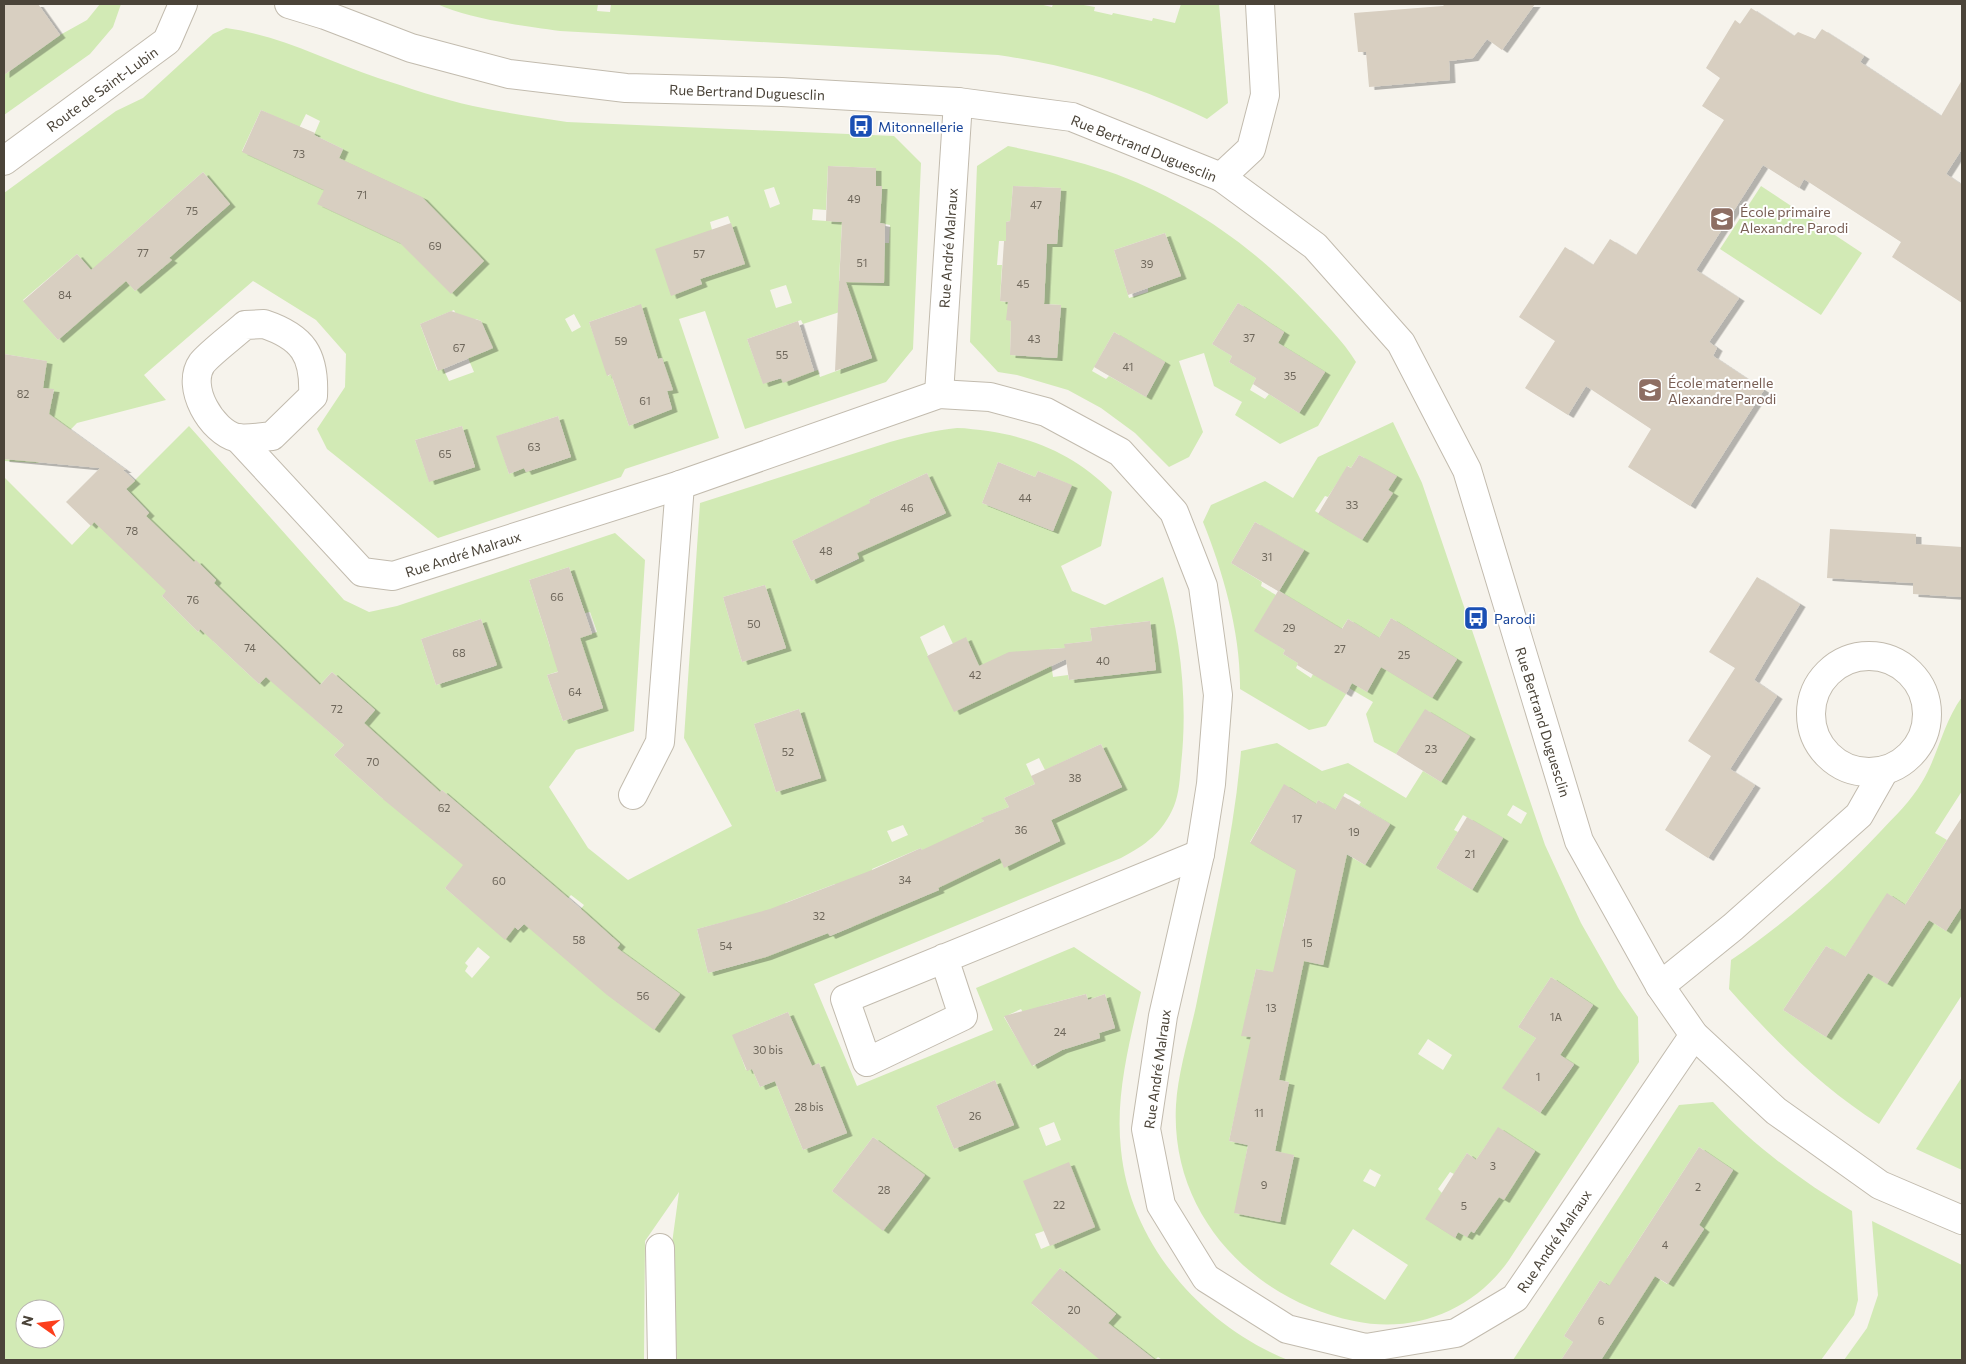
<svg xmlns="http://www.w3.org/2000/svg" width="1966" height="1364" font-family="Commissioner,sans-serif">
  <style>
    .green { fill: #d2eab5; fill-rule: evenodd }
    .building { fill: #d8cfc1; filter: url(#shadow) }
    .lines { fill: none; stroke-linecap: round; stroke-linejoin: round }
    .minor-casing { stroke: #c2bbae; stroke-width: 30 }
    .minor { stroke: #fff; stroke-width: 28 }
    .labels { text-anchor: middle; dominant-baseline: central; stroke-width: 4; stroke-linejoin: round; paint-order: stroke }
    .number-label { font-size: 11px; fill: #6e675b }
    .street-label { font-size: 14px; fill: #4b4439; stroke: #fff }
    .transit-label { font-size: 14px; fill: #164399; stroke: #fff; text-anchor: start }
    .education-label { font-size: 14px; fill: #785e54; stroke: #fff; text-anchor: start }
  </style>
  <defs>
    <filter id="shadow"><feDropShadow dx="5.5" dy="3" stdDeviation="0" flood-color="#0004"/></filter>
  </defs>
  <rect width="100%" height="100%" fill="#f6f3ec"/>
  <g class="green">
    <polygon points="100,4 121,4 113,27 90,54 4,115 4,75 60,35 87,20"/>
    <path d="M437,4h161l-1,7 13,1 1,-8h428l13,3 1,-3h25l17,3 -1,4 18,4 1,-2 39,8 1,-3 22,5 6,-19h38l9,99 -21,16c-69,-33 -134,-53 -209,-64l-438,-24c-37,-5 -90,-12 -123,-27z"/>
    <path d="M226,28c56,8 99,32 152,50 31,10 63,21 95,28 31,7 63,11 94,16l327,14 27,27 -8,186 -27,33 -141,47 -40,-118 -26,8 40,119 -94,31 -4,8 -183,61 -111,-89 -10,-20 28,-42 1,-33 -30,-34 -63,-39 -109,94 22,25 -89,23 -39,40 -34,-2v-2l11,1 27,-62 10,2 2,-10 -11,-2 3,-27 -42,-7v-161l112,-82 27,-13 70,-64zM261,110l38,18 7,-14 14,7 -6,14 29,14 -4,9 -97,-7zM828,166l48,2v18l6,1 -2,36 10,2 -1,18h-4l-2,40 -44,-2 3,-59 -30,-2 1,-11 13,1zM203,172l27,32 -61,54 2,2 -36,31 -29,-34zM774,187l6,17 -10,4 -6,-18zM728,216l15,42 -17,12 -26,9 2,5 -31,11 41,-65 -2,-8zM77,254l34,39 -53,47 -35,-40zM786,285l6,18 -16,5 -6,-18zM635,306l7,21 5,-2 11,34 4,-1 10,32 -5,1 5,18 -43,17 -18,-52 -3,2 -19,-54zM855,307l17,51 -52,19 -2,-7c-19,6 -37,8 -55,13l-16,-44 54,-19 2,4zM454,310l7,15 15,-6 5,2 10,23 -2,6 -21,8 6,14 -25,9 -6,-13 -6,2 -17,-46zM574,314l7,13 -9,5 -7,-13zM558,416l13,41 -45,15 -2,-4 -15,6 -12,-38zM462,426l13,41 -46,14 -14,-41z"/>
    <path d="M1008,146c34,7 67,14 99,25 76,26 146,75 200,133 17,18 36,37 49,58l-38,64 -38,18 -45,-29 7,-13 -28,-16 -10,-33 -25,8 24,71 -14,25 -20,10 -34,-34 -34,-25 -33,-18 -51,-15 -19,-3 -28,-30 7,-176zM1013,186l48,2 -4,56h-10l-3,60 17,1 -4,53 -47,-3 1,-34 -3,-19 -8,-1 2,-36h-5l2,-24h7v-19l4,-1zM1165,233l16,43 -33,12v4l-19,6 -15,-48zM1238,303l46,29 -6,11 47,29 -26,41 -30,-19 -4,5 -15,-9 6,-12 -27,-16 3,-6 -20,-12zM1114,332l51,30 -19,35 -37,-21 -3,3 -14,-8z"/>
    <polygon points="1761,186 1862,253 1821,315 1720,249"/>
    <path d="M1393,422l29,61 123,362 36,78 37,65 20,29 1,45 -130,198c-36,51 -95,74 -155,61 -103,-22 -184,-107 -178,-216 2,-33 13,-67 20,-99 17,-85 38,-169 45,-255l36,-8 45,28 26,-8 58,35 17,-27 18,11 28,-45 -41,-26 -18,30 -4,-2 -10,15 -22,-12 -8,-28 7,-12 -24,-14 3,-5 15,9 14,-25 54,26 22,-34 -66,-41 -12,20 -31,-19 -9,14 -14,-14 -46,-28 25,-41 -49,-28 -24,41 31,19 -1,4 15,9 -21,36 30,19 -2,4 15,9 -2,5 15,10 2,-4 33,20 -20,32 -17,4 -69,-41c1,-54 -17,-118 -37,-167l8,-17 54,-24 28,17 25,-41zM1359,455l37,21 -8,14 4,3 -30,47 -47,-29 10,-15 3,1 20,-31 3,2zM1284,785l32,19 2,-4 17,10 10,-17 16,9 -2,3 31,19 -25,41 -47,-27 -43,19 -25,-15zM1513,805l14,8 -6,11 -14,-9zM1463,815l40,23 -31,52 -36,-22 22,-36 -4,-2zM1291,895l45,8 -13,62 -40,-9v-30zM1256,969l44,9 -14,66 -44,-9zM1551,977l42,28 -33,50 14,10 -34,48 -37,-25 33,-50 -18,-11zM1428,1039l24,16 -9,15 -25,-16zM1244,1073l45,9 -14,69 19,5 -14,66 -45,-9 13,-68 -19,-4zM1498,1128l37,23 -31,48 -5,-2 -25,36 -3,-2 -4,6 -9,-5 -3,6 -13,-45 -4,-4 12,-17 4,2 13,-21 9,7zM1370,1169l11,6 -6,12 -12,-6zM1353,1229l55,36 -23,35 -55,-36z"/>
    <path d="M189,426l155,174 25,12 28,-6 218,-73 30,27 -11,171 -58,19 -27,37 39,61 40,32 104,-54 -48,-88 16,-235 190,-61c22,-6 45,-12 67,-14 10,0 21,2 31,3 48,7 90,26 124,61l-11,54 -40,20 11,25 33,14 58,-28c18,60 25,125 18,188 -1,13 -2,29 -7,41 -11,26 -28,39 -53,52l-307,126 43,102 136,-56 -17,-42 98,-41 67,45c-12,52 -26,105 -20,158 9,94 82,176 167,210h-116l-2,-1 -8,1 -4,-3 -3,3 -34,-27 -23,27h-424l-4,-102 9,-66 -34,49 -1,119h-640v-883l68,68 22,-23 52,-6 3,-4 -23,-23zM998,462l37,15 3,-6 33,14 -18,46 -71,-28zM927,473l18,41 -58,25 -18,-39zM840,518l19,41 -48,22 -19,-40zM196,561l20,19 -5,7 14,15 -27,30 -36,-36zM569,567l16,46 5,-1 7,20 -47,15 -21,-67zM765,585l21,63 -44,14 -19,-65zM242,610l45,43 -28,31 -46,-43zM481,619l15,47 -60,19 -15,-46zM1150,621l6,49 -87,10 -1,-5 -15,2 -4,-28 16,-1v-4l27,-3 -2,-13zM944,625l9,19 13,-6 13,28 -52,-10 1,-1 -8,-18zM588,662l15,46 -40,13 -16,-46zM332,672l43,38 -11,13 19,76 -49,-44 10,-10 -44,-39zM799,709l22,69 -45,14 -22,-68zM1101,744l21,43 -71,33 9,21 -55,26 -5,-9 -13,6 -16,-37 13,-6 -2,-3 27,-11 -5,-9 31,-14 -9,-20 13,-6 6,12zM442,790l38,33 -66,1zM903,825l5,10 -16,7 -5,-11zM492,833l63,54 7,18 9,-10 13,10 -4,5 40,34 -29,36 -62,-61 -11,11 -21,-18 -12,-18 -14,16 -26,-22zM921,848l18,42 -50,21 -17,-42zM835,884l17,43 -22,9 -2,-3 -26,10 -17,-40zM743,917l13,43 -48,13 -11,-44zM478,947l12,10 -18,21 -7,-7 3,-5 -3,-3zM633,960l47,34 -73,1zM1086,994l2,6 17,-6 10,34 -16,5 1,5 -38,12 -29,16 -29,-49 17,-8 4,7 20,-11zM788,1012l24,54 7,-3 28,70 -44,17 -28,-69 -15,6 -8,-18 -6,1 -11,-30 9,-10zM995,1080l19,45 -60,24 -18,-43zM1054,1122l7,18 -15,6 -7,-18zM873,1137l15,11 -2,3 37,28 -40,51 -51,-39zM1081,1192l13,35 -53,22 -6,-15 9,-3zM1060,1268l56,46 -30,34 -54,-44zM25,1309h30v30h-30z"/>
    <path d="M1962,697v94l-27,42 12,7 -42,65 -17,-11 -43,63 -19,-11 -43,64 43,27 42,-64 19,11 42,-64 17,11 16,-25v89l-83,129c-59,-38 -104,-83 -150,-135l2,-29c54,-37 104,-80 149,-128 15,-16 31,-31 42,-50 16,-26 21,-59 40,-85z"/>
    <polygon points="1962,1077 1962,1170 1916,1149"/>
    <path d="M1713,1102c40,43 88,79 139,109l6,89 -4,15 -33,45h-220l36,-56 -37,-24 -36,56 9,6 -12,18h-48l166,-255zM1699,1147l34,23 -34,55 5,4 -37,55 -40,-26z"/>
    <polygon points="1872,1221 1962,1265 1962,1360 1844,1360 1867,1328 1878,1295"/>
  </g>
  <g class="building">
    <polygon points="4,4 38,4 60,35 4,75"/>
    <polygon points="1445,4 1535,4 1502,50 1487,39 1473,58 1449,61 1450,80 1369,87 1366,52 1358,52 1354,13 1443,6"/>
    <polygon points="1751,8 1794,36 1798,32 1815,39 1822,29 1864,56 1860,62 1941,116 1962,80 1962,149 1946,174 1962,185 1962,303 1892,257 1901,242 1804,179 1799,188 1763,165 1696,270 1739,298 1709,342 1717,348 1713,356 1764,390 1690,506 1628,467 1651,429 1586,386 1568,415 1525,388 1555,341 1519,317 1565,247 1593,265 1610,239 1636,255 1724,120 1702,106 1720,78 1706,68 1735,20 1740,24"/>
    <polygon points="261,110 315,133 314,135 343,149 339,158 422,197 484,261 451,294 400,243 317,204 324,190 242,152"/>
    <polygon points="828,166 876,168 876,186 882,186 880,223 885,224 884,283 846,282 872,358 835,371 842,222 826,221"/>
    <polygon points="203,172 230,204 169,258 172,260 135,291 126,281 58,340 23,301 77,254 91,270"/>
    <polygon points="1013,186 1061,188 1057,244 1047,244 1044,304 1061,305 1057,358 1010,355 1011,321 1006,320 1008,302 1000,301 1004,241 1006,241 1006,222 1010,221"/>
    <polygon points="731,223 745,264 700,279 702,284 671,296 655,249"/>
    <polygon points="1165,233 1181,276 1128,295 1114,250"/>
    <polygon points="1238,303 1284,332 1278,343 1325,372 1299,413 1253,384 1256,378 1229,362 1232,356 1212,344"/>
    <polygon points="641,304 658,359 662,358 673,390 667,391 672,409 629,426 611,374 607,376 589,322"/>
    <polygon points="451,311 481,321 493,348 438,371 420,324"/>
    <polygon points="798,321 814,371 783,383 781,378 763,384 747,339"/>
    <polygon points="1114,332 1165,362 1146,397 1094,367"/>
    <polygon points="4,354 47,361 43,388 54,389 49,414 126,470 123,470 135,481 126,489 149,513 146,516 194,562 196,560 216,580 214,583 320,685 332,672 375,710 364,723 440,792 442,790 581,909 620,944 617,948 680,994 654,1030 607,995 524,924 518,930 515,927 505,940 445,888 463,865 384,800 334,755 344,745 266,677 259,684 200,629 198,632 162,596 166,591 94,522 91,526 66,502 100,468 4,459"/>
    <polygon points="558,416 571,457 526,472 524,468 509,474 496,436"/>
    <polygon points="462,426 475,467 429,482 415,440"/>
    <polygon points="1359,455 1397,476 1388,490 1393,493 1362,540 1318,514 1347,466 1351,468"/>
    <polygon points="998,462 1035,477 1038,471 1072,485 1053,531 982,503"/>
    <polygon points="927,473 946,513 857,553 859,558 811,581 792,541 870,503 869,500"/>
    <polygon points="1255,522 1304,550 1279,591 1342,629 1348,619 1379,638 1391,618 1457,659 1432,698 1381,667 1367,692 1352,683 1346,694 1297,665 1298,663 1283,654 1285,650 1254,631 1278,591 1231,563"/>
    <polygon points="1830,529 1916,534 1916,544 1962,547 1962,597 1913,594 1913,583 1827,578"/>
    <polygon points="569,567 592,634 580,638 603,708 563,721 547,675 558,672 529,580"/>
    <polygon points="1757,577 1800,604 1754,680 1777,696 1730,769 1725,766 1755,785 1708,858 1665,830 1711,756 1688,741 1735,668 1709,652"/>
    <polygon points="765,585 786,648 742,662 723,597"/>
    <polygon points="481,619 497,665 436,685 421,639"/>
    <polygon points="1150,621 1156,670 1069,680 1066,659 954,712 927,656 966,637 979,666 1009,652 1065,648 1064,644 1092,641 1090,628"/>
    <polygon points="799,709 821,778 776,792 754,724"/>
    <polygon points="1425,709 1470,736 1441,782 1396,754"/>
    <polygon points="1101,744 1122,787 1051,820 1060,841 1004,868 1000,858 938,888 939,890 830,936 828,933 766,957 708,973 697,929 770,909 872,870 921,848 922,850 984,821 981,818 1009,807 1004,798 1035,784 1031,776"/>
    <polygon points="1284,784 1316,804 1318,800 1335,810 1343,796 1390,824 1365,865 1347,854 1323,965 1304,961 1279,1080 1289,1082 1275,1151 1294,1155 1280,1222 1234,1213 1248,1145 1229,1141 1251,1037 1241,1036 1256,969 1273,972 1296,870 1250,843"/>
    <polygon points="1467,817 1503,838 1472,890 1436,868"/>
    <polygon points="1962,817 1962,906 1946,931 1929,920 1887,984 1868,973 1826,1037 1783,1010 1826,946 1845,957 1887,893 1905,905"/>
    <polygon points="1551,977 1593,1005 1560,1055 1574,1064 1540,1113 1502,1088 1536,1038 1518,1027"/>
    <polygon points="1086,994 1088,1000 1105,994 1115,1028 1099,1033 1100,1038 1062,1050 1032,1066 1004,1016"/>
    <polygon points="788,1012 812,1066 819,1063 847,1133 803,1150 775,1081 760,1087 752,1069 747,1071 732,1035"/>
    <polygon points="995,1080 1014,1125 954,1149 936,1106"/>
    <polygon points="1498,1127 1535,1151 1504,1200 1499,1197 1474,1233 1471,1231 1467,1237 1458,1232 1455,1238 1425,1219 1467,1153 1476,1160"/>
    <polygon points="873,1137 925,1175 883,1231 832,1191"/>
    <polygon points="1699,1147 1733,1170 1699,1225 1704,1229 1668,1284 1655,1276 1601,1360 1561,1360 1573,1342 1564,1336 1600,1280 1609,1286"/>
    <polygon points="1069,1162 1095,1227 1050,1246 1023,1181"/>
    <polygon points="1060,1268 1116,1314 1108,1323 1155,1360 1100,1360 1031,1303"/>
  </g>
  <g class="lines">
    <defs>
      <g id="minor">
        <polyline points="289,4 325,15 411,48 509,74 626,88 782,92 958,102 1072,117 1221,177 1315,246 1401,343 1467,470 1579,841 1660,986 1694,1035 1776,1111 1880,1185 1962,1220"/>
        <polyline points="4,161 167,41 183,4"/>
        <polyline points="1221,177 1251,149 1265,95 1260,4"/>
        <path d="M264,324c39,13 51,31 49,72l-41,40c-10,1 -25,4 -35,2 -25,-6 -52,-51 -35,-75 8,-10 32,-28 43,-38z"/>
        <polyline points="939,394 958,102"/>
        <polyline points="238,438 362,572 393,576 680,485 939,394 990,397 1046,412 1120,452 1174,512 1203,586 1218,695 1211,784 1200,854 1163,1016 1146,1129 1161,1205 1206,1278 1287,1329 1366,1348 1456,1333 1515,1298 1694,1035"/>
        <circle cx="1869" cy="714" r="58"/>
        <polyline points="633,795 660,742 680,485"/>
        <polyline points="944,958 963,1016 867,1062 845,999 1200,854"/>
        <polyline points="1660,986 1733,927 1859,815 1884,771"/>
        <polyline points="660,1248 662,1360"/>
      </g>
    </defs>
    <use href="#minor" class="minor-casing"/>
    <use href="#minor" class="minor"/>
  </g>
  <defs>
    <symbol id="bus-square" viewBox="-11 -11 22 22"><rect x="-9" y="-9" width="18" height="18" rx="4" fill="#1a4fb4" stroke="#fff"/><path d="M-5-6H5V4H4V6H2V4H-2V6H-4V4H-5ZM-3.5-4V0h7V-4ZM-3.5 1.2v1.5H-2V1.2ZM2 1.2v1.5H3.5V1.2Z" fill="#fff"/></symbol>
    <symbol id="school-square" viewBox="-11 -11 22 22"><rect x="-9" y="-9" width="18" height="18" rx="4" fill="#8d6e63" stroke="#fff"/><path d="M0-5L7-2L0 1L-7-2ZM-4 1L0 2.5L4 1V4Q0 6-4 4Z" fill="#fff"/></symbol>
  </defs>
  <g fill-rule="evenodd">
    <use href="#bus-square" x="847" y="112" width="28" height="28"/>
    <use href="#school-square" x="1708" y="205" width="28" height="28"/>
    <use href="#school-square" x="1636" y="376" width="28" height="28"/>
    <use href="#bus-square" x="1462" y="604" width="28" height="28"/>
  </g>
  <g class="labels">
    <g class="number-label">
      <text x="299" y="153">73</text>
      <text x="362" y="194">71</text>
      <text x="854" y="198">49</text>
      <text x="1036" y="204">47</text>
      <text x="192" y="210">75</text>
      <text x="435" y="245">69</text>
      <text x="143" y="252">77</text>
      <text x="699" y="253">57</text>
      <text x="862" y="262">51</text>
      <text x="1147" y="263">39</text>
      <text x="1023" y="283">45</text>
      <text x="65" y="294">84</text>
      <text x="1249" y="337">37</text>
      <text x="1034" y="338">43</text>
      <text x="621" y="340">59</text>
      <text x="459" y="347">67</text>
      <text x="782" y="354">55</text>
      <text x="1128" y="366">41</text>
      <text x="1290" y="375">35</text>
      <text x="23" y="393">82</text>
      <text x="645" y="400">61</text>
      <text x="534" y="446">63</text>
      <text x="445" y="453">65</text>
      <text x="1025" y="497">44</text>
      <text x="1352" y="504">33</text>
      <text x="907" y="507">46</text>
      <text x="132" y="530">78</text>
      <text x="826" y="550">48</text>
      <text x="1267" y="556">31</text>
      <text x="557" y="596">66</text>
      <text x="193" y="599">76</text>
      <text x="754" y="623">50</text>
      <text x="1289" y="627">29</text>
      <text x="250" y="647">74</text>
      <text x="1340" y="648">27</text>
      <text x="459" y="652">68</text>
      <text x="1404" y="654">25</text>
      <text x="1103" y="660">40</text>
      <text x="975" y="674">42</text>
      <text x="575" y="691">64</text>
      <text x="337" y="708">72</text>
      <text x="1431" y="748">23</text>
      <text x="788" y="751">52</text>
      <text x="373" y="761">70</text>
      <text x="1075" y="777">38</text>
      <text x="444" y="807">62</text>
      <text x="1297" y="818">17</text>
      <text x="1021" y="829">36</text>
      <text x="1354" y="831">19</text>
      <text x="1470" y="853">21</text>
      <text x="905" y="879">34</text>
      <text x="499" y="880">60</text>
      <text x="819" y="915">32</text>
      <text x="579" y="939">58</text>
      <text x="1307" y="942">15</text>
      <text x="726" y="945">54</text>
      <text x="643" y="995">56</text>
      <text x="1271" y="1007">13</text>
      <text x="1556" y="1016">1A</text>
      <text x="1060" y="1031">24</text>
      <text x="768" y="1049">30 bis</text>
      <text x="1538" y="1076">1</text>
      <text x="809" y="1106">28 bis</text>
      <text x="1259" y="1112">11</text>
      <text x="975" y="1115">26</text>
      <text x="1493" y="1165">3</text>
      <text x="1264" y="1184">9</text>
      <text x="1698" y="1186">2</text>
      <text x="884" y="1189">28</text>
      <text x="1059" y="1204">22</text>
      <text x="1464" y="1205">5</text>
      <text x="1665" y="1244">4</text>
      <text x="1074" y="1309">20</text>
      <text x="1601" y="1320">6</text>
    </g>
    <g class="street-label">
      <text transform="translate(102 89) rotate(-36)">Route de Saint-Lubin</text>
      <text transform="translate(747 92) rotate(2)">Rue Bertrand Duguesclin</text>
      <text transform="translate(1144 148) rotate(22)">Rue Bertrand Duguesclin</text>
      <text transform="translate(948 248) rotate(-86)">Rue André Malraux</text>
      <text transform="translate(463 554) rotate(-18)">Rue André Malraux</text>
      <text transform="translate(1543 722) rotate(73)">Rue Bertrand Duguesclin</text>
      <text transform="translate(1157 1069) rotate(-82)">Rue André Malraux</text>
      <text transform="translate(1554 1241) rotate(-56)">Rue André Malraux</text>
    </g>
    <g class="transit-label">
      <text x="878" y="126">Mitonnellerie</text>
      <text x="1494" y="618">Parodi</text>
    </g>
    <g class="education-label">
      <text x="1740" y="211">École primaire<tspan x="1740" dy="16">Alexandre Parodi</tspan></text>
      <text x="1668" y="382">École maternelle<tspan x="1668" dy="16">Alexandre Parodi</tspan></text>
    </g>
  </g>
  <rect width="1966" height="1364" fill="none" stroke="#4b4439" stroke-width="10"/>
  <g transform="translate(40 1324) rotate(284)"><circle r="24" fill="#ffffff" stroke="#b7b4b0"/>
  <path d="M0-4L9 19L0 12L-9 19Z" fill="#fc3f1d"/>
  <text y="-8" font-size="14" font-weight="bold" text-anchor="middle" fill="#4b4439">N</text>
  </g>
</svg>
